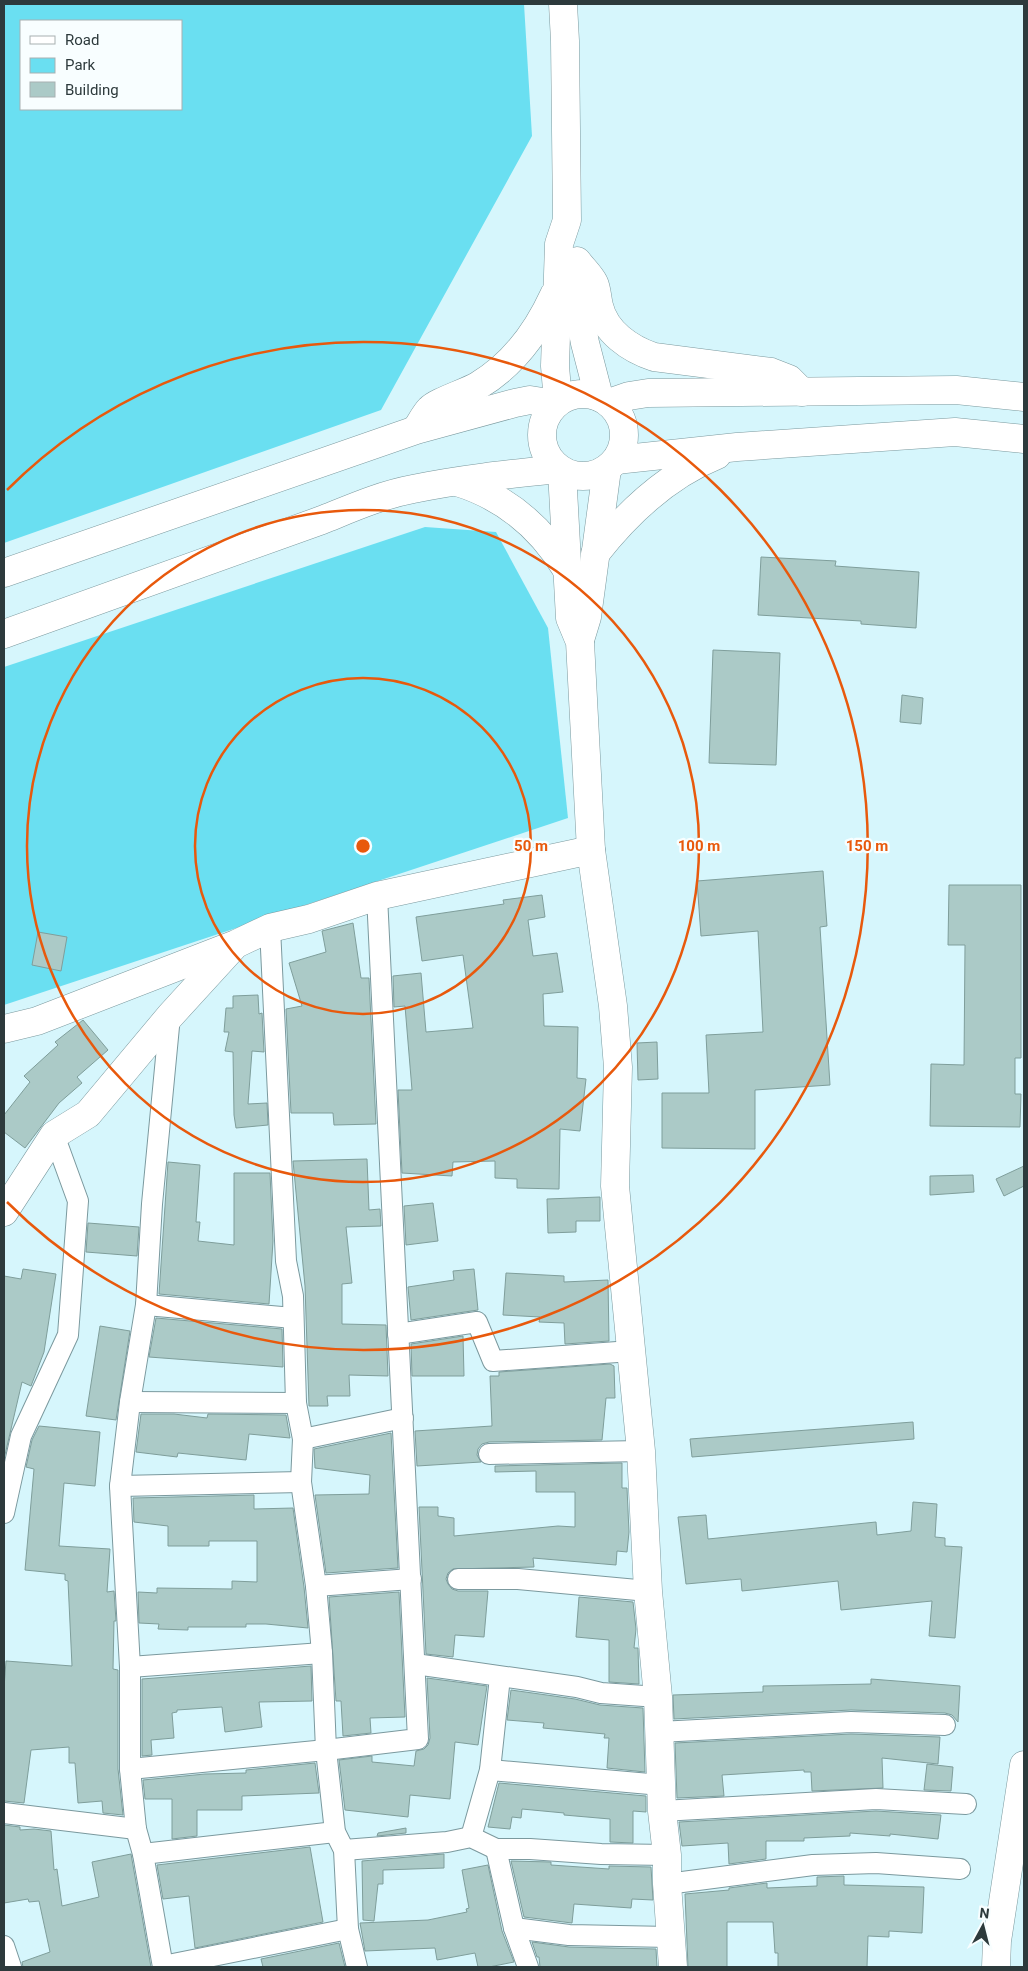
<svg xmlns="http://www.w3.org/2000/svg" width="1028" height="1971" font-family="Roboto,sans-serif">
  <style>
    .green { fill: #6adff1; fill-rule: evenodd }
    .building { fill: #abcac7; stroke: #7f9e9b }
    .lines { fill: none; stroke-linecap: round; stroke-linejoin: round }
    .street-casing { stroke: #7b999e; stroke-width: 22 }
    .secondary-casing { stroke: #7b999e; stroke-width: 29 }
    .street { stroke: #fff; stroke-width: 20 }
    .secondary { stroke: #fff; stroke-width: 28 }
    .ring { fill: none; stroke: #e8590c; stroke-width: 2.5 }
    .centre { fill: #e8590c; stroke: #f8feff; stroke-width: 2.5 }
    .ring-label { font-size: 15px; text-anchor: middle; font-weight: bold; fill: #e8590c; stroke: #f8feff; stroke-width: 4.5; stroke-linejoin: round; paint-order: stroke }
  </style>
  <rect width="100%" height="100%" fill="#d6f6fc"/>
  <g class="green">
    <path d="M4,4h520l8,132 -151,274 -377,133zM21,21h160v88h-160z"/>
    <polygon points="425,527 496,532 548,628 568,818 4,1005 4,667"/>
  </g>
  <g class="building">
    <polygon points="761,557 836,561 835,566 919,572 916,628 861,624 861,621 758,615"/>
    <polygon points="713,650 780,653 776,765 709,763"/>
    <polygon points="902,695 923,698 921,724 900,722"/>
    <polygon points="823,871 827,926 820,927 830,1085 755,1090 755,1149 662,1148 662,1093 709,1093 706,1035 763,1032 758,931 701,936 697,881"/>
    <polygon points="949,885 1021,885 1021,1058 1015,1058 1015,1094 1021,1094 1020,1127 930,1126 931,1064 964,1065 965,945 948,945"/>
    <polygon points="542,895 545,917 528,920 533,956 557,953 563,992 543,994 544,1026 578,1027 577,1078 586,1079 580,1131 560,1129 559,1189 517,1188 517,1179 495,1178 495,1161 453,1162 452,1176 402,1173 398,1090 412,1090 405,1006 394,1007 393,976 421,973 426,1032 473,1028 463,955 422,961 416,917 504,904 503,900"/>
    <polygon points="353,923 361,978 369,978 376,1124 334,1125 333,1113 291,1113 286,1009 302,1006 289,963 326,952 322,931"/>
    <polygon points="38,932 67,937 61,971 32,965"/>
    <polygon points="258,995 259,1014 262,1013 264,1052 252,1051 248,1104 267,1103 268,1125 236,1128 234,1115 233,1052 225,1051 229,1032 224,1032 226,1008 233,1008 233,996"/>
    <polygon points="83,1020 108,1050 77,1077 82,1083 59,1103 25,1148 4,1132 4,1115 30,1082 24,1076 58,1045 55,1042"/>
    <polygon points="657,1042 658,1079 638,1080 637,1043"/>
    <polygon points="367,1159 369,1210 380,1209 381,1226 346,1227 352,1283 342,1284 342,1324 386,1325 388,1376 349,1375 350,1396 327,1396 328,1406 309,1406 305,1286 293,1161"/>
    <polygon points="168,1162 200,1165 196,1222 200,1222 198,1241 234,1245 234,1173 270,1173 273,1241 269,1304 159,1294"/>
    <polygon points="1024,1166 1024,1186 1004,1196 996,1179"/>
    <polygon points="973,1175 974,1192 930,1195 930,1176"/>
    <polygon points="600,1197 600,1221 576,1221 576,1232 548,1233 547,1199"/>
    <polygon points="433,1203 438,1241 406,1245 404,1206"/>
    <polygon points="88,1223 139,1227 137,1256 86,1252"/>
    <polygon points="23,1269 56,1274 44,1352 31,1386 22,1382 4,1459 4,1276 21,1279"/>
    <polygon points="474,1269 478,1310 411,1320 408,1287 454,1280 453,1271"/>
    <polygon points="506,1273 564,1276 564,1282 608,1280 609,1341 565,1344 564,1323 539,1322 540,1317 503,1315"/>
    <polygon points="156,1318 282,1329 283,1367 149,1357"/>
    <polygon points="100,1326 130,1331 116,1420 86,1416"/>
    <polygon points="463,1336 464,1376 412,1376 411,1344"/>
    <polygon points="610,1364 614,1366 615,1398 606,1398 602,1440 489,1442 482,1444 478,1449 477,1455 481,1462 417,1466 415,1431 492,1426 490,1376 499,1376 499,1372"/>
    <polygon points="141,1414 174,1414 207,1418 208,1414 286,1415 290,1438 249,1434 246,1460 178,1453 177,1457 136,1452"/>
    <polygon points="913,1422 914,1439 692,1457 690,1439"/>
    <polygon points="39,1426 100,1432 95,1486 64,1483 59,1546 110,1549 107,1592 114,1591 116,1621 114,1621 113,1669 118,1670 118,1769 123,1815 103,1813 102,1801 78,1803 75,1763 69,1763 69,1747 31,1750 24,1803 4,1801 4,1688 6,1661 72,1666 68,1581 65,1580 65,1574 25,1570 34,1469 26,1467 32,1440"/>
    <polygon points="391,1433 398,1568 326,1573 315,1495 369,1494 370,1475 315,1468 314,1449"/>
    <polygon points="622,1463 622,1488 627,1488 629,1532 627,1552 617,1551 616,1565 533,1558 534,1567 453,1569 448,1573 446,1579 448,1584 452,1589 458,1591 488,1591 484,1637 455,1635 453,1657 426,1654 419,1507 438,1507 438,1516 454,1518 454,1536 558,1526 575,1527 575,1492 536,1492 536,1471 495,1472 495,1466"/>
    <polygon points="254,1495 254,1509 293,1508 304,1587 308,1628 266,1624 246,1624 246,1627 188,1627 188,1630 158,1629 159,1624 139,1623 138,1592 157,1593 157,1588 232,1589 232,1581 257,1582 257,1541 209,1541 209,1546 168,1546 168,1526 134,1522 133,1498"/>
    <polygon points="913,1502 937,1504 935,1537 945,1538 945,1546 962,1547 955,1638 929,1636 932,1601 841,1610 838,1581 742,1591 741,1579 686,1584 678,1517 706,1515 708,1539 876,1522 877,1535 911,1531"/>
    <polygon points="399,1592 405,1717 370,1718 371,1733 343,1736 341,1701 336,1701 329,1597"/>
    <polygon points="579,1597 633,1602 636,1629 634,1648 638,1648 639,1684 609,1682 609,1640 576,1637"/>
    <polygon points="311,1666 312,1701 259,1702 262,1727 225,1732 222,1707 177,1710 177,1712 172,1713 174,1738 151,1740 152,1755 142,1756 142,1679"/>
    <polygon points="427,1678 487,1686 478,1745 455,1742 450,1799 410,1795 408,1817 345,1810 339,1760 372,1756 372,1762 414,1766 416,1751 424,1749 428,1745 430,1738"/>
    <polygon points="871,1679 960,1686 958,1722 952,1715 945,1713 851,1710 674,1719 673,1695 763,1692 763,1686 871,1684"/>
    <polygon points="511,1690 575,1699 600,1705 643,1708 645,1772 607,1768 609,1738 604,1738 605,1734 543,1728 544,1723 507,1720"/>
    <polygon points="851,1734 940,1737 938,1764 882,1758 883,1788 812,1791 811,1772 804,1772 804,1770 722,1775 724,1796 677,1798 675,1743"/>
    <polygon points="315,1763 319,1793 242,1796 242,1810 197,1810 197,1836 172,1839 172,1799 145,1799 143,1780 205,1774 246,1773 246,1770"/>
    <polygon points="927,1764 953,1767 951,1791 924,1790"/>
    <polygon points="499,1783 646,1796 646,1812 633,1811 633,1843 610,1842 610,1819 564,1815 564,1813 522,1809 521,1818 512,1817 510,1829 488,1827"/>
    <polygon points="876,1811 941,1815 938,1839 890,1834 890,1836 850,1833 850,1836 804,1838 804,1841 766,1841 766,1859 729,1864 728,1843 682,1846 679,1822"/>
    <polygon points="4,1825 20,1827 20,1830 34,1829 51,1831 54,1870 57,1869 62,1906 99,1897 92,1862 131,1854 151,1967 23,1967 22,1962 50,1952 39,1901 29,1902 28,1899 4,1903"/>
    <polygon points="406,1828 406,1833 377,1836 378,1833"/>
    <polygon points="310,1847 323,1922 195,1948 189,1896 163,1899 157,1865"/>
    <polygon points="444,1854 444,1868 383,1870 383,1884 378,1884 374,1921 363,1920 362,1861"/>
    <polygon points="511,1861 551,1862 551,1865 609,1869 609,1866 651,1867 653,1900 632,1899 631,1908 574,1904 572,1923 524,1917"/>
    <polygon points="488,1865 502,1931 514,1962 489,1967 478,1967 475,1953 437,1960 435,1948 365,1951 360,1923 428,1920 467,1912 466,1909 469,1908 462,1870"/>
    <polygon points="844,1876 844,1885 924,1887 922,1933 889,1931 889,1937 868,1936 867,1967 778,1967 778,1953 775,1953 773,1922 727,1922 727,1967 688,1967 685,1894 729,1890 729,1888 767,1883 767,1888 817,1886 817,1877"/>
    <polygon points="532,1942 569,1947 656,1949 657,1967 540,1967 539,1957 537,1957"/>
    <polygon points="339,1943 345,1967 263,1967 261,1959"/>
  </g>
  <g class="lines">
    <defs>
      <g id="street">
        <polyline points="270,928 286,1261 293,1296 296,1403 303,1439 301,1482 316,1586 322,1653 326,1750 335,1832 344,1850 348,1929 357,1967"/>
        <polyline points="146,1305 293,1318"/>
        <polyline points="398,1334 477,1322 493,1361 631,1351"/>
        <polyline points="130,1402 296,1403"/>
        <polyline points="303,1439 403,1418"/>
        <polyline points="489,1454 641,1451"/>
        <polyline points="120,1486 301,1482"/>
        <polyline points="4,1513 21,1436 68,1335 78,1201 54,1135"/>
        <polyline points="458,1579 518,1579 648,1591"/>
        <polyline points="316,1586 411,1579"/>
        <polyline points="415,1664 577,1687 601,1693 658,1697"/>
        <polyline points="130,1667 322,1653"/>
        <polyline points="659,1732 851,1722 945,1725"/>
        <polyline points="130,1769 326,1750 418,1739 377,896"/>
        <polyline points="490,1770 661,1785"/>
        <polyline points="662,1811 876,1799 966,1804"/>
        <polyline points="4,1813 136,1829"/>
        <polyline points="471,1837 490,1770 500,1677"/>
        <polyline points="496,1849 514,1928 528,1967"/>
        <polyline points="344,1850 447,1842 471,1837 496,1849 530,1849 601,1854 667,1855"/>
        <polyline points="143,1854 335,1832"/>
        <polyline points="667,1884 813,1865 876,1863 960,1869"/>
        <polyline points="514,1928 569,1935 670,1937"/>
        <polyline points="4,1946 11,1967"/>
        <polyline points="163,1966 348,1929"/>
        <polyline points="163,1967 143,1854 136,1829 130,1769 130,1667 120,1486 130,1402 146,1305 152,1204 170,1016"/>
      </g>
      <g id="secondary">
        <path d="M577,261c5,7 13,14 17,22 3,6 3,15 5,23 6,26 31,43 55,51l117,15 18,7 13,13"/>
        <polyline points="577,267 579,312 585,343 599,397"/>
        <circle cx="583" cy="435" r="41"/>
        <polyline points="558,402 555,366 559,244 567,220 565,41 563,4"/>
        <polyline points="609,403 629,396 648,393 956,390 1024,397"/>
        <path d="M417,428c4,-6 8,-14 13,-19 6,-7 38,-17 49,-24 35,-21 58,-53 75,-90"/>
        <polyline points="616,460 737,447 955,432 1024,439"/>
        <polyline points="562,471 570,618 580,642 591,850 613,1006 618,1067 615,1186 641,1451 648,1591 658,1697 662,1811 667,1855 667,1884 673,1967"/>
        <path d="M457,482c49,15 84,45 110,88"/>
        <path d="M595,554c33,-42 72,-79 122,-99"/>
        <polyline points="4,573 416,430 515,403 530,400 555,404"/>
        <path d="M4,634l318,-114c30,-12 59,-25 91,-31 48,-10 97,-15 145,-20"/>
        <polyline points="580,640 587,617 607,469"/>
        <polyline points="4,1029 37,1021 236,944 270,928 309,919 377,896 591,850"/>
        <polyline points="4,1212 54,1135 88,1114 170,1016 233,947"/>
        <polyline points="996,1967 997,1941 1024,1765"/>
      </g>
    </defs>
    <use href="#street" class="street-casing"/>
    <use href="#secondary" class="secondary-casing"/>
    <use href="#street" class="street"/>
    <use href="#secondary" class="secondary"/>
  </g>
  <g class="ring">
    <circle cx="363" cy="846" r="168"/>
    <circle cx="363" cy="846" r="336"/>
    <path d="M7 490A504 504 0 1 1 7 1202"/>
  </g>
  <circle cx="363" cy="846" r="8" class="centre"/>
  <g class="ring-label">
    <text x="531" y="851">50 m</text>
    <text x="699" y="851">100 m</text>
    <text x="867" y="851">150 m</text>
  </g>
  <rect width="1028" height="1971" fill="none" stroke="#2d3a3c" stroke-width="10"/>
  <rect x="20" y="20" width="162" height="90" fill="#f8feff" stroke="#a7b0b1"/>
  <rect x="30" y="36" width="25" height="8" fill="#ffffff" stroke="#a7b0b1"/>
  <text x="65" y="45" font-size="15" fill="#2d3a3c">Road</text>
  <rect x="30" y="58" width="25" height="15" fill="#6adff1" stroke="#a7b0b1"/>
  <text x="65" y="70" font-size="15" fill="#2d3a3c">Park</text>
  <rect x="30" y="82" width="25" height="15" fill="#abcac7" stroke="#a7b0b1"/>
  <text x="65" y="95" font-size="15" fill="#2d3a3c">Building</text>
  <g transform="translate(983 1926) rotate(7)" stroke="#f8feff" stroke-width="4" paint-order="stroke">
  <path d="M0-4L9 19L0 12L-9 19Z" fill="#2d3a3c"/>
  <text y="-8" font-size="14" font-weight="bold" text-anchor="middle" fill="#2d3a3c">N</text>
  </g>
</svg>
